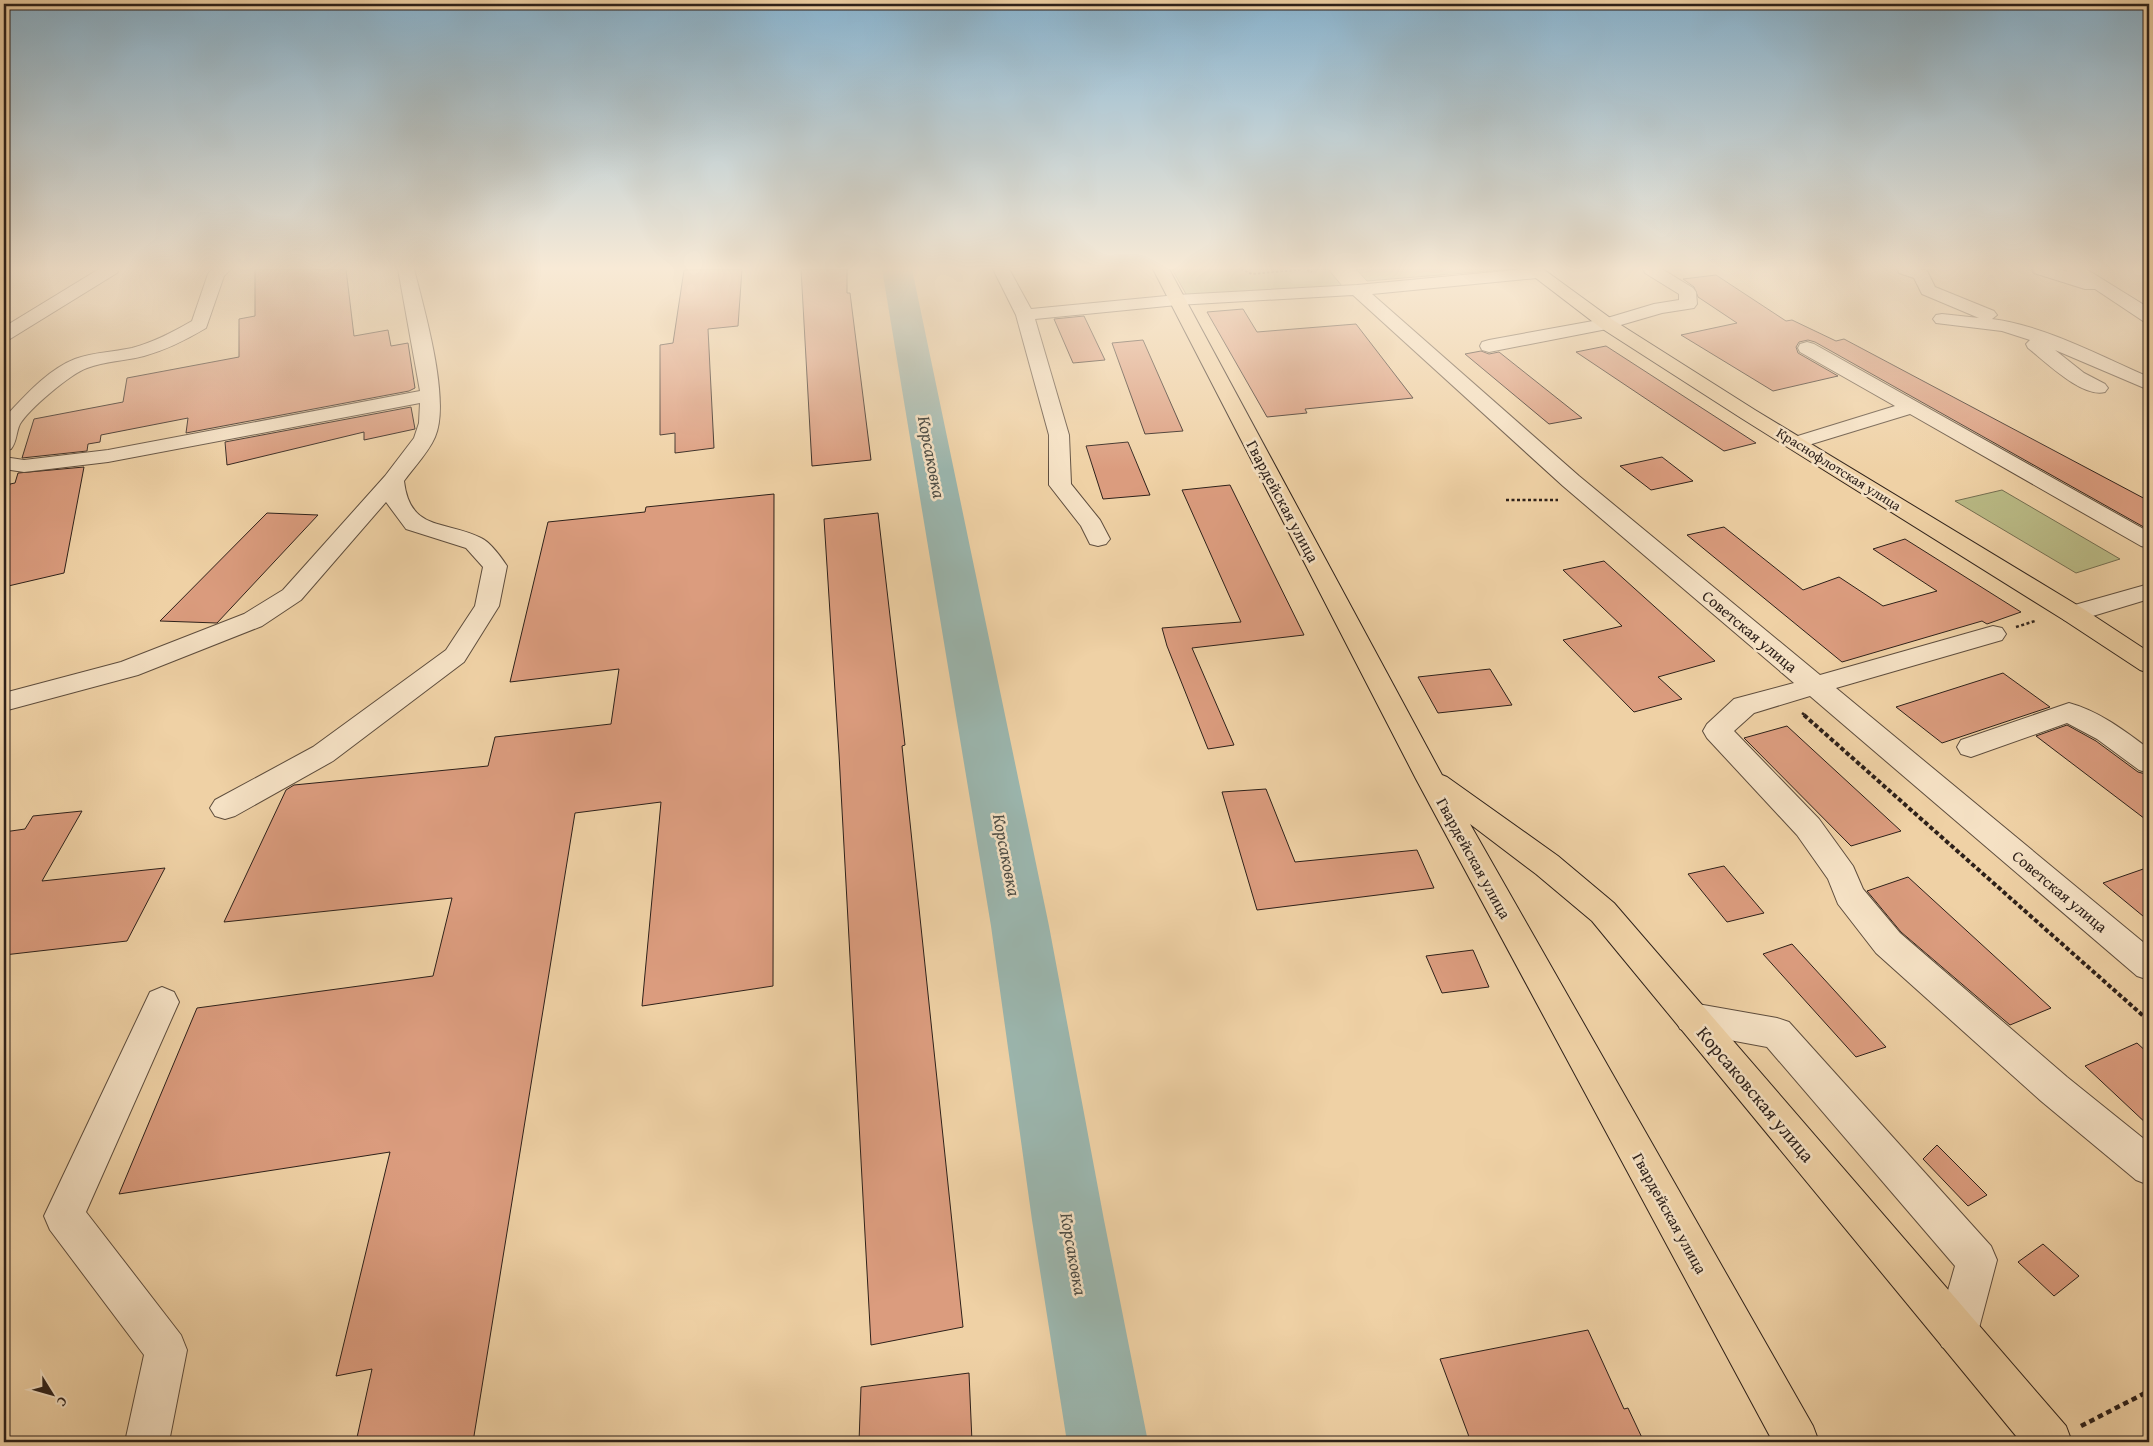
<svg xmlns="http://www.w3.org/2000/svg" width="2153" height="1446" font-family="'Gentium Book Plus',serif">
  <style>
    .green { fill: #babb86; stroke: #746e50 }
    .lines { fill: none; stroke-linecap: round; stroke-linejoin: round }
    .river { fill: #9bb6ae; fill-rule: evenodd }
    .building { fill: #db9c7e; stroke: #2e211a }
    .minor-casing { stroke: #5e4d3d; stroke-width: 2 }
    .major-casing { stroke: #2e211a; stroke-width: 2 }
    .path-far3 { stroke: #2e211a; stroke-width: 2; stroke-dasharray: 2.5 2; stroke-linecap: butt }
    .path-far2 { stroke: #2e211a; stroke-width: 2.5; stroke-dasharray: 3 2.5; stroke-linecap: butt }
    .path-far1 { stroke: #2e211a; stroke-width: 4; stroke-dasharray: 4.5 2.5; stroke-linecap: butt }
    .path { stroke: #2e211a; stroke-width: 4.5; stroke-dasharray: 5.5 4; stroke-linecap: butt }
    .minor { fill: #f5e1c4; fill-rule: evenodd }
    .major { fill: #efd1a5; fill-rule: evenodd }
    .labels { text-anchor: middle; dominant-baseline: central; stroke-width: 5; stroke-linejoin: round; paint-order: stroke }
    .far-street-label { font-size: 14px; fill: #2e211a; stroke: #f5e1c4 }
    .street-label { font-size: 16px; fill: #2e211a; stroke: #f5e1c4 }
    .water-label { font-size: 18px; font-style: italic; fill: #4f4e46; stroke: #f5e1c4 }
    .near-street-label { font-size: 19px; fill: #2e211a; stroke: #f5e1c4 }
  </style>
  <rect width="100%" height="100%" fill="#efd1a5"/>
  <filter id="stains"><feTurbulence type="fractalNoise" baseFrequency=".004" numOctaves="4"/><feColorMatrix values="0 0 0 0 .2 0 0 0 0 .09 0 0 0 0 .02 0 0 0 .5 -.17"/></filter>
  <radialGradient id="worn" r=".72"><stop offset=".6" stop-color="#630" stop-opacity="0"/><stop offset="1" stop-color="#630" stop-opacity=".3"/></radialGradient>
  <g class="green">
    <polygon points="1172,269 1328,269 1342,286 1187,296"/>
    <polygon points="1356,269 1513,269 1367,281"/>
    <polygon points="2002,490 2120,559 2076,573 1955,501"/>
  </g>
  <g class="lines">
    <polygon class="river" points="882,269 912,269 1049,926 1104,1220 1148,1442 1067,1442 1032,1220 991,926"/>
  </g>
  <g class="building">
    <polygon points="255,269 346,269 354,336 388,330 391,346 408,343 415,388 409,391 186,433 188,418 101,435 100,442 88,444 87,451 22,458 34,419 123,402 127,378 239,357 239,319 255,316"/>
    <polygon points="742,269 738,326 708,329 714,448 675,453 675,433 660,435 660,345 673,343 684,270"/>
    <polygon points="801,269 847,269 847,293 850,293 871,460 812,466"/>
    <polygon points="1716,275 1786,321 1792,320 1836,341 1844,339 2149,501 2149,530 1815,342 1808,340 1799,342 1796,347 1798,353 1838,376 1773,391 1681,335 1737,323 1698,297 1694,287 1683,279"/>
    <polygon points="1243,309 1257,332 1356,324 1413,398 1305,409 1307,413 1267,417 1207,312"/>
    <polygon points="1084,316 1105,360 1073,363 1054,319"/>
    <polygon points="1143,340 1183,431 1145,434 1112,343"/>
    <polygon points="1606,346 1756,443 1724,451 1576,352"/>
    <polygon points="1481,351 1489,354 1499,352 1582,418 1549,424 1465,354"/>
    <polygon points="411,407 415,429 364,440 364,432 227,465 225,442"/>
    <polygon points="1128,442 1150,495 1103,499 1086,446"/>
    <polygon points="1662,457 1693,481 1651,490 1620,466"/>
    <polygon points="84,467 64,573 4,587 4,507 10,484 15,483 18,473"/>
    <polygon points="1230,485 1304,635 1192,648 1234,745 1208,749 1167,646 1162,628 1241,622 1182,490"/>
    <polygon points="774,494 773,986 642,1006 661,802 575,813 473,1442 356,1442 372,1369 336,1376 390,1152 119,1194 197,1008 433,976 452,898 224,922 286,790 294,785 488,766 495,737 611,724 619,669 510,682 548,522 645,512 646,507"/>
    <polygon points="267,513 318,515 217,623 160,621"/>
    <polygon points="878,513 905,745 902,746 963,1327 871,1345 839,754 824,519"/>
    <polygon points="1724,527 1803,590 1839,577 1883,606 1937,591 1873,549 1905,539 2021,612 1987,624 1982,621 1842,662 1687,535"/>
    <polygon points="1604,561 1715,661 1658,677 1682,699 1634,712 1563,640 1622,626 1563,570"/>
    <polygon points="1490,669 1512,705 1438,713 1418,677"/>
    <polygon points="2003,673 2050,707 1942,743 1896,707"/>
    <polygon points="2067,725 2096,741 2138,772 2149,775 2149,822 2036,736"/>
    <polygon points="1787,726 1901,831 1851,846 1744,738"/>
    <polygon points="1266,789 1295,862 1417,850 1434,888 1257,910 1222,792"/>
    <polygon points="82,811 42,881 165,868 127,941 4,955 4,832 25,829 33,816"/>
    <polygon points="1724,866 1764,913 1727,922 1688,874"/>
    <polygon points="2149,867 2149,921 2103,883"/>
    <polygon points="1908,877 2051,1008 2010,1025 1901,932 1867,891"/>
    <polygon points="1792,944 1886,1047 1856,1057 1763,954"/>
    <polygon points="1473,950 1489,987 1442,993 1426,956"/>
    <polygon points="2137,1043 2149,1054 2149,1126 2085,1066"/>
    <polygon points="1937,1145 1987,1195 1968,1206 1923,1159"/>
    <polygon points="2043,1244 2079,1276 2054,1296 2018,1262"/>
    <polygon points="1588,1330 1624,1409 1628,1408 1644,1442 1471,1442 1440,1359"/>
    <polygon points="969,1373 972,1442 859,1442 861,1387"/>
  </g>
  <g class="lines">
    <defs>
      <g id="minor">
        <polygon points="99,269 119,269 117,273 10,339 4,340 4,327"/>
        <path d="M212,269h19l-7,7 -18,52c-20,12 -40,22 -62,28 -19,5 -39,5 -57,12 -17,6 -58,41 -67,56 -4,8 -3,18 -9,25l-7,2v-33c20,-21 43,-48 71,-59 18,-7 39,-7 57,-11 22,-6 41,-16 60,-27l16,-47z"/>
        <path d="M398,269h16c10,40 37,132 21,168 -7,16 -21,30 -31,44 6,51 41,39 77,57 9,4 20,19 26,28l-8,40 -35,56 -131,99 -98,55 -10,3 -10,-3 -5,-8 5,-8 98,-53 133,-97 29,-44 8,-39 -17,-19 -60,-19 -20,-27 -85,98 -39,26 -124,49 -134,36v-18l117,-31 123,-48 39,-24 102,-114 29,-38 5,-15 1,-20 -312,59 -84,10 -20,-3v-12l20,3 84,-10 312,-59z"/>
        <polygon points="993,269 1009,269 1031,309 1177,295 1357,285 1526,269 1543,269 1545,273 1543,277 1537,278 1372,294 1579,476 1820,675 1993,626 2002,628 2006,634 2002,640 1836,688 2149,947 2149,980 2137,976 1810,696 1754,713 1734,731 1819,819 1853,866 1863,889 1900,933 2067,1077 2149,1143 2149,1185 2136,1180 2041,1101 1876,953 1838,904 1828,879 1797,835 1707,738 1703,731 1707,724 1734,699 1794,683 1563,486 1353,295 1177,305 1035,319 1069,435 1071,484 1100,520 1110,539 1106,544 1098,546 1090,544 1081,526 1049,485 1049,435 1016,315"/>
        <polygon points="1643,269 1662,269 1693,288 1696,292 1697,304 1694,308 1662,313 1607,329 1489,352 1482,350 1480,346 1482,342 1489,340 1604,319 1654,304 1679,300 1679,294 1645,273"/>
        <path d="M1897,269h23l7,2 8,16 59,24 3,4 -5,4c51,6 110,38 157,58v13l-94,-40 29,23 21,11 3,4 -3,4c-23,6 -59,-30 -77,-44l-2,-4 4,-4 -28,-9 -66,-8 -3,-4 3,-4 6,-1 37,4 -57,-24 -8,-16 -15,-5z"/>
        <polygon points="2032,269 2057,269 2068,272 2066,269 2086,269 2149,308 2149,322 2143,321 2095,289 2085,289 2034,273"/>
        <polygon points="1807,342 1814,344 2149,532 2149,548 2141,546 1910,414 1802,447 1795,449 1788,447 1785,443 1788,439 1895,406 1800,352 1798,348 1800,344"/>
        <polygon points="2149,584 2149,599 2073,622 2064,620 2061,614 2064,608"/>
        <path d="M2069,703c30,8 56,28 80,46v24l-10,-3 -42,-31 -30,-16 -96,34 -10,-3 -4,-7 4,-7z"/>
        <polygon points="162,987 174,992 179,1002 86,1212 181,1335 187,1350 169,1442 125,1442 144,1355 50,1230 44,1216 150,992"/>
        <polygon points="1692,1003 1777,1018 1789,1022 1991,1246 1997,1260 1978,1332 1972,1347 1957,1353 1942,1347 1936,1332 1955,1266 1767,1047 1692,1033 1680,1029 1675,1018 1680,1007"/>
      </g>
      <g id="major">
        <polygon points="1153,269 1169,269 1442,775 1447,777 1558,856 1614,903 2066,1426 2072,1442 2021,1442 1592,921 1536,874 1470,824 1813,1426 1819,1442 1773,1442 1416,779"/>
        <polygon points="1524,269 1543,269 1613,320 1755,410 2082,608 2149,652 2149,673 2140,670 2064,620 1741,418 1601,328"/>
      </g>
    </defs>
    <use href="#minor" class="minor-casing"/>
    <use href="#major" class="major-casing"/>
    <polyline class="path-far3" points="1241,269 1252,274 1305,269 1312,272"/>
    <g class="path-far2">
      <polyline points="1506,500 1558,500"/>
      <polyline points="2016,627 2035,621"/>
      <polyline points="1802,713 1806,716"/>
    </g>
    <polyline class="path-far1" points="1804,715 2149,1021"/>
    <polyline class="path" points="2081,1426 2149,1391"/>
    <use href="#minor" class="minor"/>
    <use href="#major" class="major"/>
  </g>
  <linearGradient id="sky" x2="0" y2="1"><stop stop-color="#89b5d1"/><stop offset="0.57" stop-color="#f8ead6"/><stop offset="1" stop-color="#f8ead6" stop-opacity="0"/></linearGradient>
  <rect width="2153" height="471" fill="url(#sky)"/>
  <g class="labels">
    <g class="far-street-label">
      <text transform="translate(1839 469) rotate(32)">Краснофлотская улица</text>
    </g>
    <g class="street-label">
      <text transform="translate(1283 501) rotate(62)">Гвардейская улица</text>
      <text transform="translate(1750 631) rotate(40)">Советская улица</text>
      <text transform="translate(1474 858) rotate(61)">Гвардейская улица</text>
      <text transform="translate(2060 891) rotate(40)">Советская улица</text>
      <text transform="translate(1670 1213) rotate(61)">Гвардейская улица</text>
    </g>
    <g class="water-label">
      <text transform="translate(932 457) rotate(79)">Корсаковка</text>
      <text transform="translate(1007 855) rotate(79)">Корсаковка</text>
      <text transform="translate(1074 1254) rotate(80)">Корсаковка</text>
    </g>
    <g class="near-street-label">
      <text transform="translate(1756 1094) rotate(50)">Корсаковская улица</text>
    </g>
  </g>
  <rect width="2153" height="1446" fill="none" stroke="#efd1a5" stroke-width="20"/>
  <rect x="5" y="5" width="2143" height="1436" fill="none" stroke="#2e211a" stroke-width="2.5"/>
  <rect x="10" y="10" width="2133" height="1426" fill="none" stroke="#2e211a"/>
  <g transform="translate(52 1394) rotate(127)" stroke="#f5e1c4" stroke-width="4" paint-order="stroke">
  <path d="M0-4L9 19L0 12L-9 19Z" fill="#2e211a"/>
  <text y="-8" font-size="14" font-weight="bold" text-anchor="middle" fill="#2e211a">С</text>
  </g>
  <rect width="100%" height="100%" filter="url(#stains)"/>
  <rect width="100%" height="100%" fill="url(#worn)"/>
</svg>
